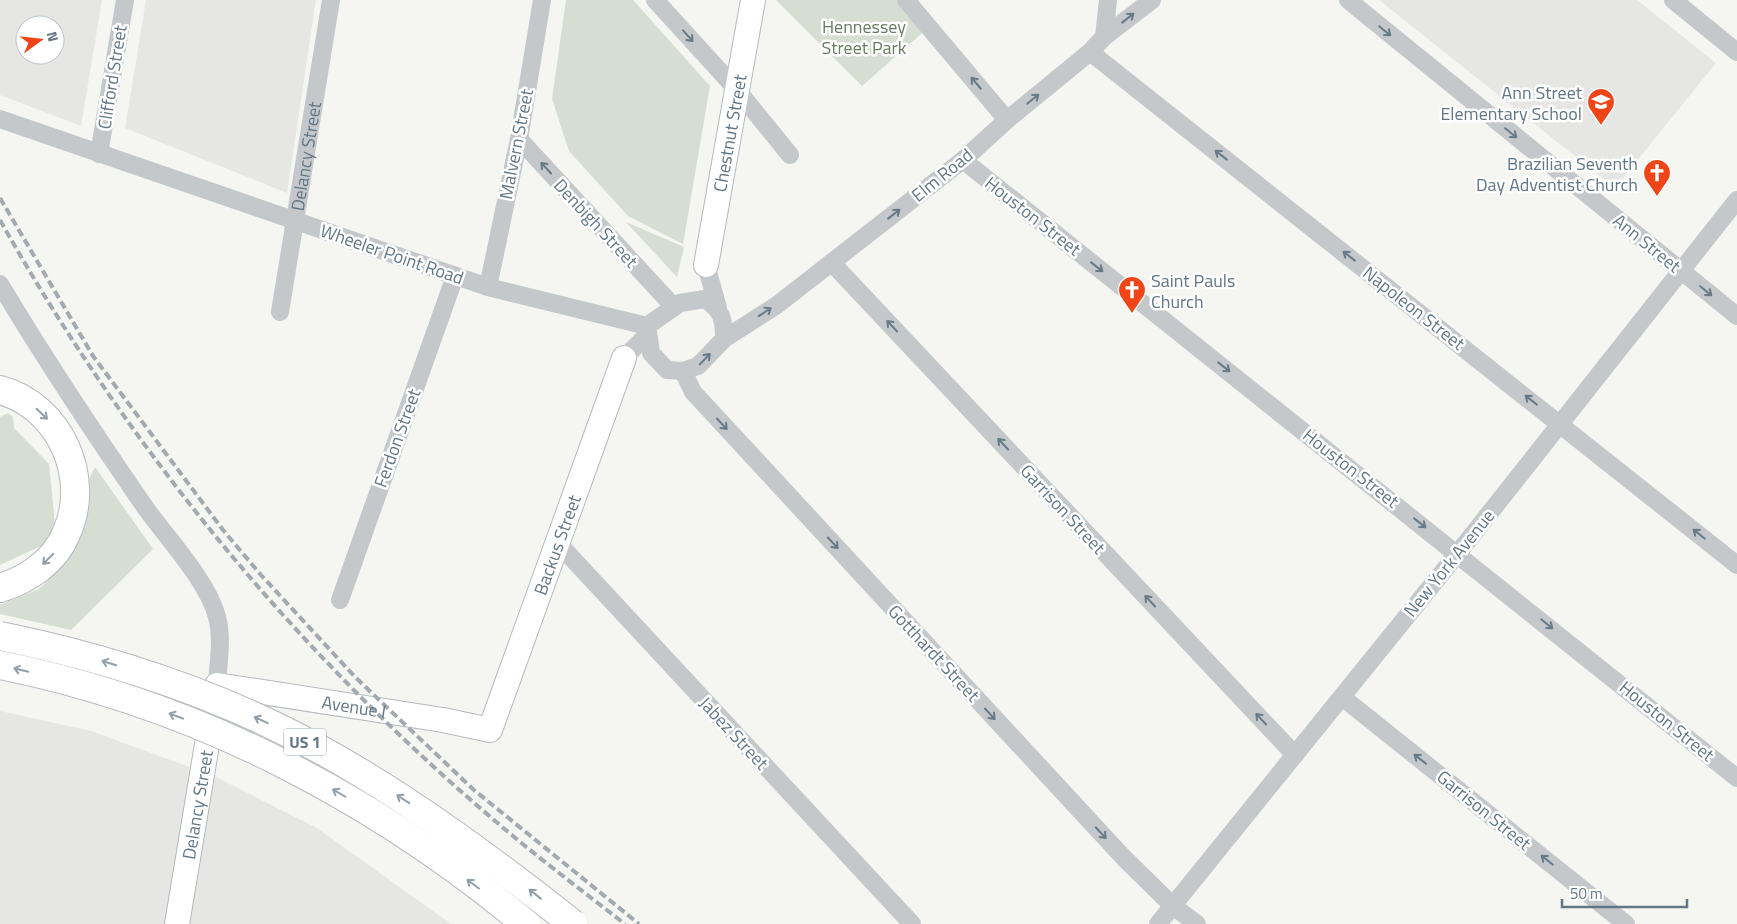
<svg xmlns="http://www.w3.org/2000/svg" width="1737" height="924" font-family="'Titillium Web',sans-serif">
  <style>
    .built { fill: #e6e7e5; fill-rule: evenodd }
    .green { fill: #d6ddd2 }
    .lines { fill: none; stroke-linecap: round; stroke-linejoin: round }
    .secondary-casing { stroke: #b4babe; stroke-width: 26 }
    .highway-casing { stroke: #b6babd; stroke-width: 30 }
    .street { stroke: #c4c8cb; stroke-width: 18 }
    .secondary { stroke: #fff; stroke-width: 24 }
    .highway { stroke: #fff; stroke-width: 28 }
    .rail { stroke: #a2a9af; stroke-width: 4; stroke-dasharray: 8 4; stroke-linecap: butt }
    .highway-bridge-casing { stroke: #b6babd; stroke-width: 30; stroke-linecap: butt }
    .highway-bridge { stroke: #fff; stroke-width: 28 }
    .oneway { stroke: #677a88 }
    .oneway2 { stroke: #919faa }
    .labels { text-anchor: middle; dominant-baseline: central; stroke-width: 5; stroke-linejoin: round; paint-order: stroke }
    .shield { fill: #fff; stroke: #919faa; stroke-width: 1 }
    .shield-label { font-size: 16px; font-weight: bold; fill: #627685 }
    .park-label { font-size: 18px; fill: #677b61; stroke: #fff }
    .street-label { font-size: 18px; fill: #627685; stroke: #fff }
    .poi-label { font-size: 18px; fill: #627685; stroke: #fff; text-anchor: end }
  </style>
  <rect width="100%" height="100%" fill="#f5f5f1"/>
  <g class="built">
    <path d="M0,0h102l-21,126 -81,-31zM25,25h30v30h-30z"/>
    <polygon points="146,0 316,0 287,193 125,128"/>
    <polygon points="1379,0 1637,0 1716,63 1615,188"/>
    <polygon points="0,711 91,731 214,776 317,828 451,924 0,924"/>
  </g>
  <g class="green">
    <polygon points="566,0 633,0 710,86 683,244 628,216 569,151 552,99"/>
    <polygon points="776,0 906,0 929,27 862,86"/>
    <polygon points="626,222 684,247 677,277"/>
    <polygon points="8,413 13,417 14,428 49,464 55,524 47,543 0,565 0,417"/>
    <polygon points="95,467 153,549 71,630 0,614 0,605 39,589 67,561 87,515 90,477"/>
  </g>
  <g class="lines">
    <defs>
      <g id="secondary">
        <path id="s2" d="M706,265l47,-265"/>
        <path id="s3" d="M177,924l40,-239 226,35 47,10 134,-372"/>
      </g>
      <path id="highway" d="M0,390c60,16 92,88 66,144 -11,27 -39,46 -66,54"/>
    </defs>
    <use href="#secondary" class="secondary-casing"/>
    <use href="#highway" class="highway-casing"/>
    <g class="street">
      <polyline points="655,0 738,91 790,155"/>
      <polyline points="906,0 1007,120"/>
      <polyline points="1348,0 1737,316"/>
      <polyline points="1673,0 1737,52"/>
      <polyline points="1104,37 1108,0"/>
      <polyline points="1090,52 1737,565"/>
      <polyline points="0,119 488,287 647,326"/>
      <polyline points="519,139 674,307"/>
      <polyline points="99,154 125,0"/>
      <polyline points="963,160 1737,778"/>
      <polyline points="832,263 1295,755"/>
      <polyline points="706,265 718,308"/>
      <path d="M0,284c46,77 96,152 147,226 22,30 61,72 70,107 6,22 1,46 0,68"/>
      <polyline points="488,287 519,139 542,0"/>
      <path id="s1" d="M280,312l51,-312"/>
      <path d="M724,339c0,-21 -2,-28 -19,-40l-25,4 -33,23 4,27 16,17 16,1 15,-5 26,-27 53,-34 186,-145 44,-40 83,-68 14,-15 48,-37"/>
      <polyline points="624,358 647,335"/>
      <polyline points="683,371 693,392 1124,858 1173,906 1197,924"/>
      <polyline points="557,542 912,924"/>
      <polyline points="340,600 455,276"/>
      <polyline points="1342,697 1626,924"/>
      <polyline points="1158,924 1458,553 1737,200"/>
    </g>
    <use href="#secondary" class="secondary"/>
    <use href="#highway" class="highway"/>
    <g class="rail">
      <polyline points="0,198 93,356 223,530 261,575 356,678 474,790 639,924"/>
      <path d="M0,220c128,228 295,431 494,600 42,36 87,70 131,104"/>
    </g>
    <defs>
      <g id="highway-bridge">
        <path d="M0,636c118,24 234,63 339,124 83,48 159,105 234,164"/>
        <path d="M0,665c195,39 373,132 526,259"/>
      </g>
    </defs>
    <use href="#highway-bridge" class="highway-bridge-casing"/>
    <use href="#highway-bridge" class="highway-bridge"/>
  </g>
  <defs><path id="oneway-shaft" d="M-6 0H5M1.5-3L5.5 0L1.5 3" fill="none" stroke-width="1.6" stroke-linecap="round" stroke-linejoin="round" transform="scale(1.25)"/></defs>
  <g class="oneway">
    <use href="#oneway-shaft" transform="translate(1128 18) rotate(-38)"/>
    <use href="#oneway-shaft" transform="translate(1385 31) rotate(39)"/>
    <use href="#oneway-shaft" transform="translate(688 36) rotate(48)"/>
    <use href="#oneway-shaft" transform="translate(976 83) rotate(-130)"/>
    <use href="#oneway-shaft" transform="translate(1033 99) rotate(-39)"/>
    <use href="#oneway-shaft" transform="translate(1511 133) rotate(39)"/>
    <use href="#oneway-shaft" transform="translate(1221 155) rotate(-142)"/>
    <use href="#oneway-shaft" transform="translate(546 168) rotate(-133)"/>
    <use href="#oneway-shaft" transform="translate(894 214) rotate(-38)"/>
    <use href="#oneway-shaft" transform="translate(1349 256) rotate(-142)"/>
    <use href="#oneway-shaft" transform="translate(1097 267) rotate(38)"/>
    <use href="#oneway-shaft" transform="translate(1706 291) rotate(39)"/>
    <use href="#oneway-shaft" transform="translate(765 312) rotate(-34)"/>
    <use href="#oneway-shaft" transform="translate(892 326) rotate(-133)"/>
    <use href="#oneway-shaft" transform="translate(705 359) rotate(-46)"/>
    <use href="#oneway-shaft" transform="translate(1224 367) rotate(38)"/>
    <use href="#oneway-shaft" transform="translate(1531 400) rotate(-142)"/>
    <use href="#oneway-shaft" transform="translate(722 424) rotate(47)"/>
    <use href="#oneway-shaft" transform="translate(1003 444) rotate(-133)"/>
    <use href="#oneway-shaft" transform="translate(1420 523) rotate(38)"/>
    <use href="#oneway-shaft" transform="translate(1699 534) rotate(-141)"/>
    <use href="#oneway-shaft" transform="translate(833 543) rotate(47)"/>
    <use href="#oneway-shaft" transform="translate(1150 601) rotate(-133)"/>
    <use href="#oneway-shaft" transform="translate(1547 624) rotate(39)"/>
    <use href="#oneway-shaft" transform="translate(990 714) rotate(47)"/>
    <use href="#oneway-shaft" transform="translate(1261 719) rotate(-133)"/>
    <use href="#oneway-shaft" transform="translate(1420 759) rotate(-142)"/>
    <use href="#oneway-shaft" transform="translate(1101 833) rotate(47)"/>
    <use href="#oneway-shaft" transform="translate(1547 860) rotate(-141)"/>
  </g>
  <g class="oneway2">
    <use href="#oneway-shaft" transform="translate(42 414) rotate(44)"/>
    <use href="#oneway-shaft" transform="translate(48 559) rotate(135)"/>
    <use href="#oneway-shaft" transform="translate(109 663) rotate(-163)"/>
    <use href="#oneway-shaft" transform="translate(21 670) rotate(-167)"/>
    <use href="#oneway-shaft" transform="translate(176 716) rotate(-159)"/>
    <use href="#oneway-shaft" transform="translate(261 720) rotate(-155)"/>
    <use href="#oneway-shaft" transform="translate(339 793) rotate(-150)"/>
    <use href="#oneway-shaft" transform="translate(403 799) rotate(-147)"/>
    <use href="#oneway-shaft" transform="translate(473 884) rotate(-143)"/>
    <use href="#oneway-shaft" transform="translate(535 894) rotate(-142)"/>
  </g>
  <defs>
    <symbol id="school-pin" viewBox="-11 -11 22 30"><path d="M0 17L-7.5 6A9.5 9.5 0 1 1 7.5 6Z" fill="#f04517" stroke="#fff"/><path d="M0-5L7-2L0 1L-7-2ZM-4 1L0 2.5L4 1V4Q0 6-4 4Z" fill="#fff"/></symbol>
    <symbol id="church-pin" viewBox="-11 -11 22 30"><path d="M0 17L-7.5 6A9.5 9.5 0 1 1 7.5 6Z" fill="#f04517" stroke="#fff"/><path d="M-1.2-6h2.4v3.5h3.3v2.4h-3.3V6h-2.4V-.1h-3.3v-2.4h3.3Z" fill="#fff"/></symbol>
  </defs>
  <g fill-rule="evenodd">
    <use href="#school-pin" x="1585" y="86" width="32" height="43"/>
    <use href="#church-pin" x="1641" y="157" width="32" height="43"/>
    <use href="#church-pin" x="1116" y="274" width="32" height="43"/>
  </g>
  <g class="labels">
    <rect class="shield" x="284" y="728.5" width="42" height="27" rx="4"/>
    <g class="shield-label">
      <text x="305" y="742">US 1</text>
    </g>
    <g class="park-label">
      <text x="864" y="26">Hennessey<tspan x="864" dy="21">Street Park</tspan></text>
    </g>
    <g class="street-label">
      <text transform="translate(112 77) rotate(-81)">Clifford Street</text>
      <text stroke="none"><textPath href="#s2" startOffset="134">Chestnut Street</textPath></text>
      <text transform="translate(516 144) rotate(-79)">Malvern Street</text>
      <text stroke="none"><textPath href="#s1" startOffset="158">Delancy Street</textPath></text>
      <text transform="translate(942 175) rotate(-39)">Elm Road</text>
      <text transform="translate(1033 216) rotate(38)">Houston Street</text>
      <text transform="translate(596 223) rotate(47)">Denbigh Street</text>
      <text transform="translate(1647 243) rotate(39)">Ann Street</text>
      <text transform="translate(392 254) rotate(19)">Wheeler Point Road</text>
      <text transform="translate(1414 308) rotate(38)">Napoleon Street</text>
      <text transform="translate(397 438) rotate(-70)">Ferdon Street</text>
      <text transform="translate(1351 468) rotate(38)">Houston Street</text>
      <text transform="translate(1063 509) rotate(47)">Garrison Street</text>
      <text stroke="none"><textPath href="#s3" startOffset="716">Backus Street</textPath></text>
      <text transform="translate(1449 563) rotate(-51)">New York Avenue</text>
      <text transform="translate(934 653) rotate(47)">Gotthardt Street</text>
      <text stroke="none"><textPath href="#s3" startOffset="381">Avenue I</textPath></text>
      <text transform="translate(1667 721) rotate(39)">Houston Street</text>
      <text transform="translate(734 733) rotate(47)">Jabez Street</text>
      <text stroke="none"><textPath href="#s3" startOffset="121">Delancy Street</textPath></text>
      <text transform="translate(1484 810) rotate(39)">Garrison Street</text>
    </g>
    <g class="poi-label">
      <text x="1582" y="92">Ann Street<tspan x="1582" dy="21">Elementary School</tspan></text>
      <text x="1638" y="163">Brazilian Seventh<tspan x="1638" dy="21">Day Adventist Church</tspan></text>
      <text x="1151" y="280" text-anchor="start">Saint Pauls<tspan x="1151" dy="21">Church</tspan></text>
    </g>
  </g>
  <g transform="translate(40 40) rotate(75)"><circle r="24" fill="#ffffff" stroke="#c0c8ce"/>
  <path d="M0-4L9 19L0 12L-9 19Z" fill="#f04517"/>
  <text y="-8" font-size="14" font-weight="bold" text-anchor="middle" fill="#627685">N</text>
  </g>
  <path d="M1562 899v8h125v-8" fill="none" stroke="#627685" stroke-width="2.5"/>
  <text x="1570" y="899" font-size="15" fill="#627685" stroke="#ffffff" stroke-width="4" paint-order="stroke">50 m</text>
</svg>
